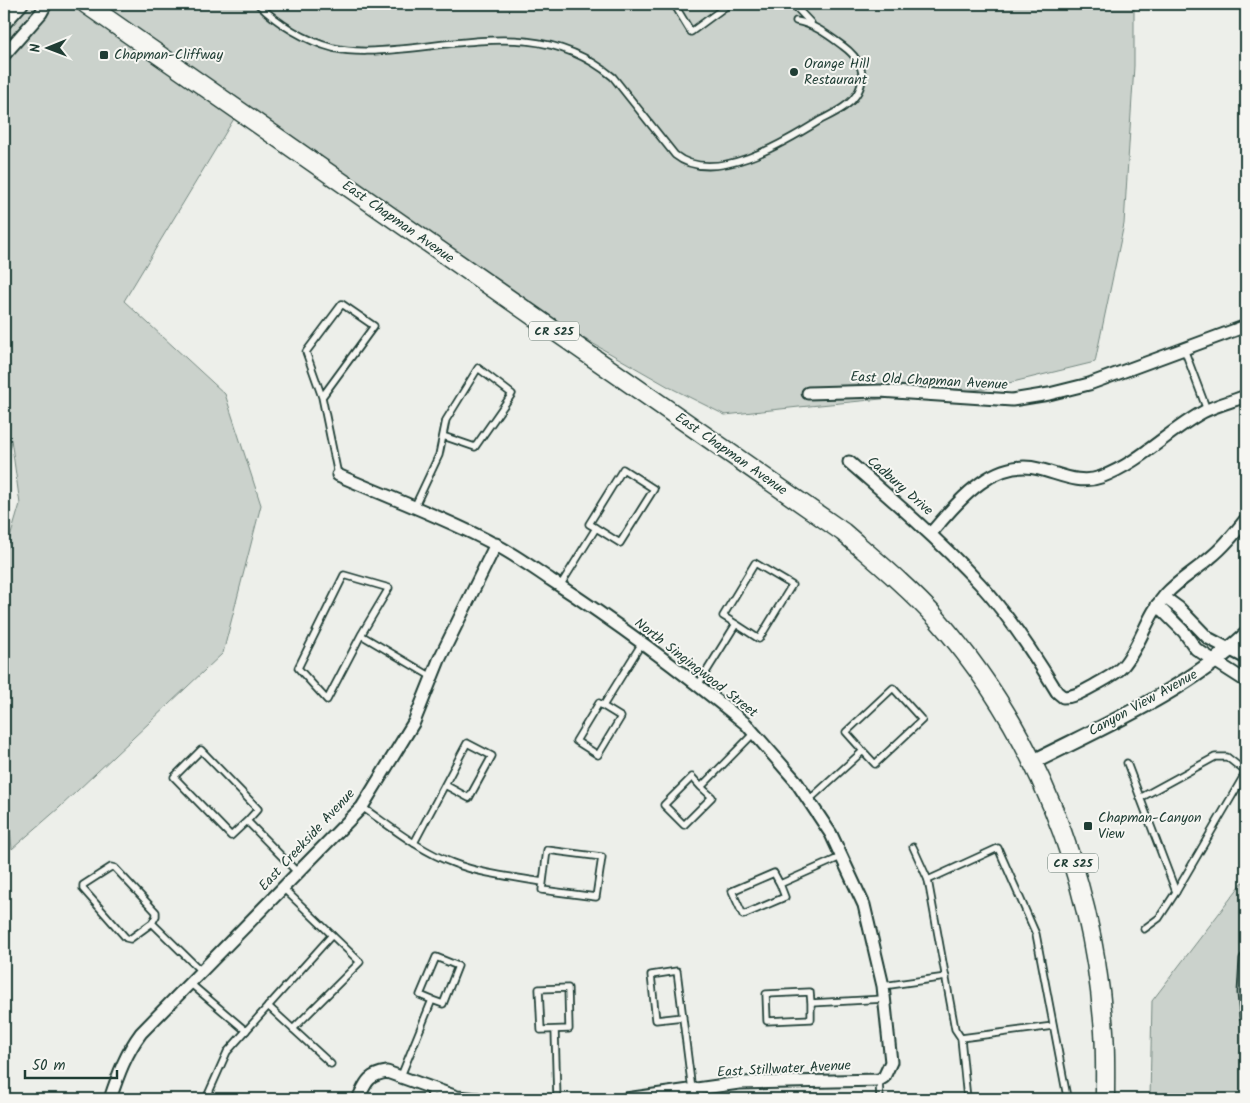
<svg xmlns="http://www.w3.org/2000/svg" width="1250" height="1103" font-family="Kalam,sans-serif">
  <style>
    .green { fill: #cbd2cc; stroke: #758880 }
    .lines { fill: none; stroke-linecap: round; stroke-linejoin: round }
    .service-casing { stroke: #1f3d34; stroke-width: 9 }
    .minor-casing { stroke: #1f3d34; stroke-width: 15 }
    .tertiary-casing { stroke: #1f3d34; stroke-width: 18 }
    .primary-casing { stroke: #1f3d34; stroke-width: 21 }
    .service { stroke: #f6f6f2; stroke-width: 5.5 }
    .minor { stroke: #f6f6f2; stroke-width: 11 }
    .tertiary { stroke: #f6f6f2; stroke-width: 14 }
    .primary { stroke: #f6f6f2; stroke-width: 18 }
    .poi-dot { fill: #1f3d34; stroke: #f6f6f2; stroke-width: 2 }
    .labels { text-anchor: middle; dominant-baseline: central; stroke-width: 4; stroke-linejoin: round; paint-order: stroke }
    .shield { fill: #f6f6f2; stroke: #60746d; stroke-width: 1 }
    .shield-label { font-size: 12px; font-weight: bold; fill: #1f3d34 }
    .poi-label { font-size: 14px; fill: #1f3d34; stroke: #f6f6f2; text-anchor: start }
    .street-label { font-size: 14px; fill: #1f3d34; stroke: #f6f6f2 }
  </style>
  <rect width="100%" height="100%" fill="#edefea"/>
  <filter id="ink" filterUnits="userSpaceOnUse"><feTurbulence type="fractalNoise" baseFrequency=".02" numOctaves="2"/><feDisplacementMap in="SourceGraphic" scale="10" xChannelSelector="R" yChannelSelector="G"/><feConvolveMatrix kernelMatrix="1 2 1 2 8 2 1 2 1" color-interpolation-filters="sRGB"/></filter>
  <g filter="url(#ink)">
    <g class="green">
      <polygon points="4,4 1134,4 1134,66 1124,224 1095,362 984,389 799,407 725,415 669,387 457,266 235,117 124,301 225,394 261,505 223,653 59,808 12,849 7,800 4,800 4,558 20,504 11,439 4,435"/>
      <polygon points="1246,878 1246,1099 1150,1099 1152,1001"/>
    </g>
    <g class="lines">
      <defs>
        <g id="service">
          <path d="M258,4c20,20 48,37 75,44 22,5 46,3 68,1 75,-7 148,-26 212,28l62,78c38,31 109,-12 144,-34 13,-7 32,-15 39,-29 10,-19 0,-35 -15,-46 -15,-11 -29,-22 -47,-25"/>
          <polyline points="674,4 691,32 729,4"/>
          <polyline points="793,4 811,23"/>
          <polyline points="1184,349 1207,410"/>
          <polyline points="322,397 306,352 342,304 374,326 322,397 338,475"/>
          <polyline points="414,508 439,455 446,420 478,368 512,394 475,447 443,436"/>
          <polyline points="560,586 596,528 589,524 623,469 654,489 620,543 596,528"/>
          <polyline points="361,635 327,700 298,668 344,575 389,588 361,635 432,677"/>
          <polyline points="698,685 736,624 723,616 755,563 792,585 759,639 736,624"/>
          <polyline points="603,706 621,717 598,755 576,741 599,703 603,706 642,643"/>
          <polyline points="1127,763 1176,892"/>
          <polyline points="701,787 712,797 684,825 664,805 692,777 701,787 754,733"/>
          <polyline points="1140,798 1215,757 1227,757 1246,772"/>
          <polyline points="809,800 863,751 846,732 893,688 922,720 875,764 863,751"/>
          <path d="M362,807c29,20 58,44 91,56 28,11 60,14 90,19l-1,8 54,7 6,-40 -55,-7 -4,32"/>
          <polyline points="247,821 231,836 174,777 201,750 258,809 247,821 298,873"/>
          <polyline points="414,843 467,743 492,756 469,798 445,785"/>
          <polyline points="913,847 928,880 955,1029 961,1038 967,1099"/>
          <polyline points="928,880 998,848 1036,934 1067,1097"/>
          <polyline points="780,884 785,897 743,915 732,891 774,873 780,884 843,856"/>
          <polyline points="283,888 360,962 293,1029"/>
          <polyline points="152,923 130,939 126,938 83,889 83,885 111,867 115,868 156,912 156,916 152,923 202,972"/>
          <polyline points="1144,929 1159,918 1176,892 1246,772"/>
          <polyline points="191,984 246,1031"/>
          <polyline points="883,986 946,977"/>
          <polygon points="568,988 569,1029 541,1030 539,989"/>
          <polyline points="811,1003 811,1019 767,1021 766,994 810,992 811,1003 884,999"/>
          <polyline points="268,1006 331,1064"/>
          <polyline points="683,1017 656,1020 651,975 677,971 692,1090"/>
          <polyline points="555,1030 557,1099"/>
          <polyline points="961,1038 1053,1026"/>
          <polyline points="401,1076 432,1000 443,1004 458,966 436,957 420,995 432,1000"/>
          <polyline points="879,1080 880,1099"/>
          <polyline points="206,1099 227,1052 332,935"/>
          <polyline points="429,1099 434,1088"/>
        </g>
        <g id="minor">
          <polyline points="4,24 22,4"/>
          <polyline points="4,55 41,13 46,4"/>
          <polyline points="808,393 880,391 1012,400 1049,394 1089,384 1246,326"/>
          <path d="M849,462c45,39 90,78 131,122 30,33 54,70 77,108l6,5c12,0 21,-6 32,-12 10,-6 20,-10 28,-19 18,-21 24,-51 43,-72 13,-14 29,-23 44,-36 14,-11 25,-25 36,-39"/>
          <path d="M338,475c52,23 106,42 156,69 20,10 39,24 57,36 68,44 133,93 195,144l49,56 36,54 33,71 19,81 8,76 -7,15 -5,3 -140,3 -113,16"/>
          <path d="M931,533c26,-30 62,-76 108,-64 21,5 40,16 62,8 40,-15 67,-46 102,-65 13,-7 30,-11 43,-16"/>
          <polyline points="1164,597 1179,608 1208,638 1246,658"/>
          <polyline points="1157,605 1184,632 1196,649 1246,681"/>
          <polyline points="1246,959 1244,993 1246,1017"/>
          <path d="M110,1099c8,-24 16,-46 31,-66l221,-226 52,-85 25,-62 57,-116"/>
          <path d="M358,1099c8,-16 9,-24 29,-27l70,25 21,2"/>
        </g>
        <path id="tertiary" d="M1033,762c73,-37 152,-71 213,-127"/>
        <path id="primary" d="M86,4l757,528c32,28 65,55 94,87 98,111 154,255 166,401 3,26 2,53 2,79"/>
      </defs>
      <use href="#service" class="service-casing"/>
      <use href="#minor" class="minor-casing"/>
      <use href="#tertiary" class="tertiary-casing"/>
      <use href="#primary" class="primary-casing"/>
      <use href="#service" class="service"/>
      <use href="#minor" class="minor"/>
      <use href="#tertiary" class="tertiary"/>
      <use href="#primary" class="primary"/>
    </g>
  </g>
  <g class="poi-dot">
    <rect x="99" y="50" width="10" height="10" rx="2.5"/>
    <circle cx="794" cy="72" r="5"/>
    <rect x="1083" y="821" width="10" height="10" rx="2.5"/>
  </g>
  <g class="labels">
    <g class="shield">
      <rect x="529" y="321.5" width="50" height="19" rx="4"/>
      <rect x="1048" y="853.5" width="50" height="19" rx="4"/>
    </g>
    <g class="shield-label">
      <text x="554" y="331">CR S25</text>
      <text x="1073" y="863">CR S25</text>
    </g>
    <g class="poi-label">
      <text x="114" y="55">Chapman-Cliffway</text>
      <text x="804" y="64">Orange Hill<tspan x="804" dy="16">Restaurant</tspan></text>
      <text x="1098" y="818">Chapman-Canyon<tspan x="1098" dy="16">View</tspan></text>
    </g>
    <g class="street-label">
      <text transform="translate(398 222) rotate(35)">East Chapman Avenue</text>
      <text transform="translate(929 381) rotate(3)">East Old Chapman Avenue</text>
      <text transform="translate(731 454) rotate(35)">East Chapman Avenue</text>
      <text transform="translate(900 486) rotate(41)">Cadbury Drive</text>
      <text transform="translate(696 668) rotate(38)">North Singingwood Street</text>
      <text transform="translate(1143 703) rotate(-29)">Canyon View Avenue</text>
      <text transform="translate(307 840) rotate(-47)">East Creekside Avenue</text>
      <text transform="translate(784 1069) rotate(-3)">East Stillwater Avenue</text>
    </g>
  </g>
  <rect width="1250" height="1103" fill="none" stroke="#f6f6f2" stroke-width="20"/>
  <rect x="10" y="10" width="1230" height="1083" fill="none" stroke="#1f3d34" stroke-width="2" filter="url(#ink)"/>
  <g transform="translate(48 48) rotate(269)" stroke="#f6f6f2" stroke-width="4" paint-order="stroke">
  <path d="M0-4L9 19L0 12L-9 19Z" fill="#1f3d34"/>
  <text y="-8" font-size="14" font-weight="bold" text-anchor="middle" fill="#1f3d34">N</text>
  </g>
  <path d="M25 1070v8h92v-8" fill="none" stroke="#1f3d34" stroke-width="2.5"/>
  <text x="32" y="1070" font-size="15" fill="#1f3d34" stroke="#f6f6f2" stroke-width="4" paint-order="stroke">50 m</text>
</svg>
